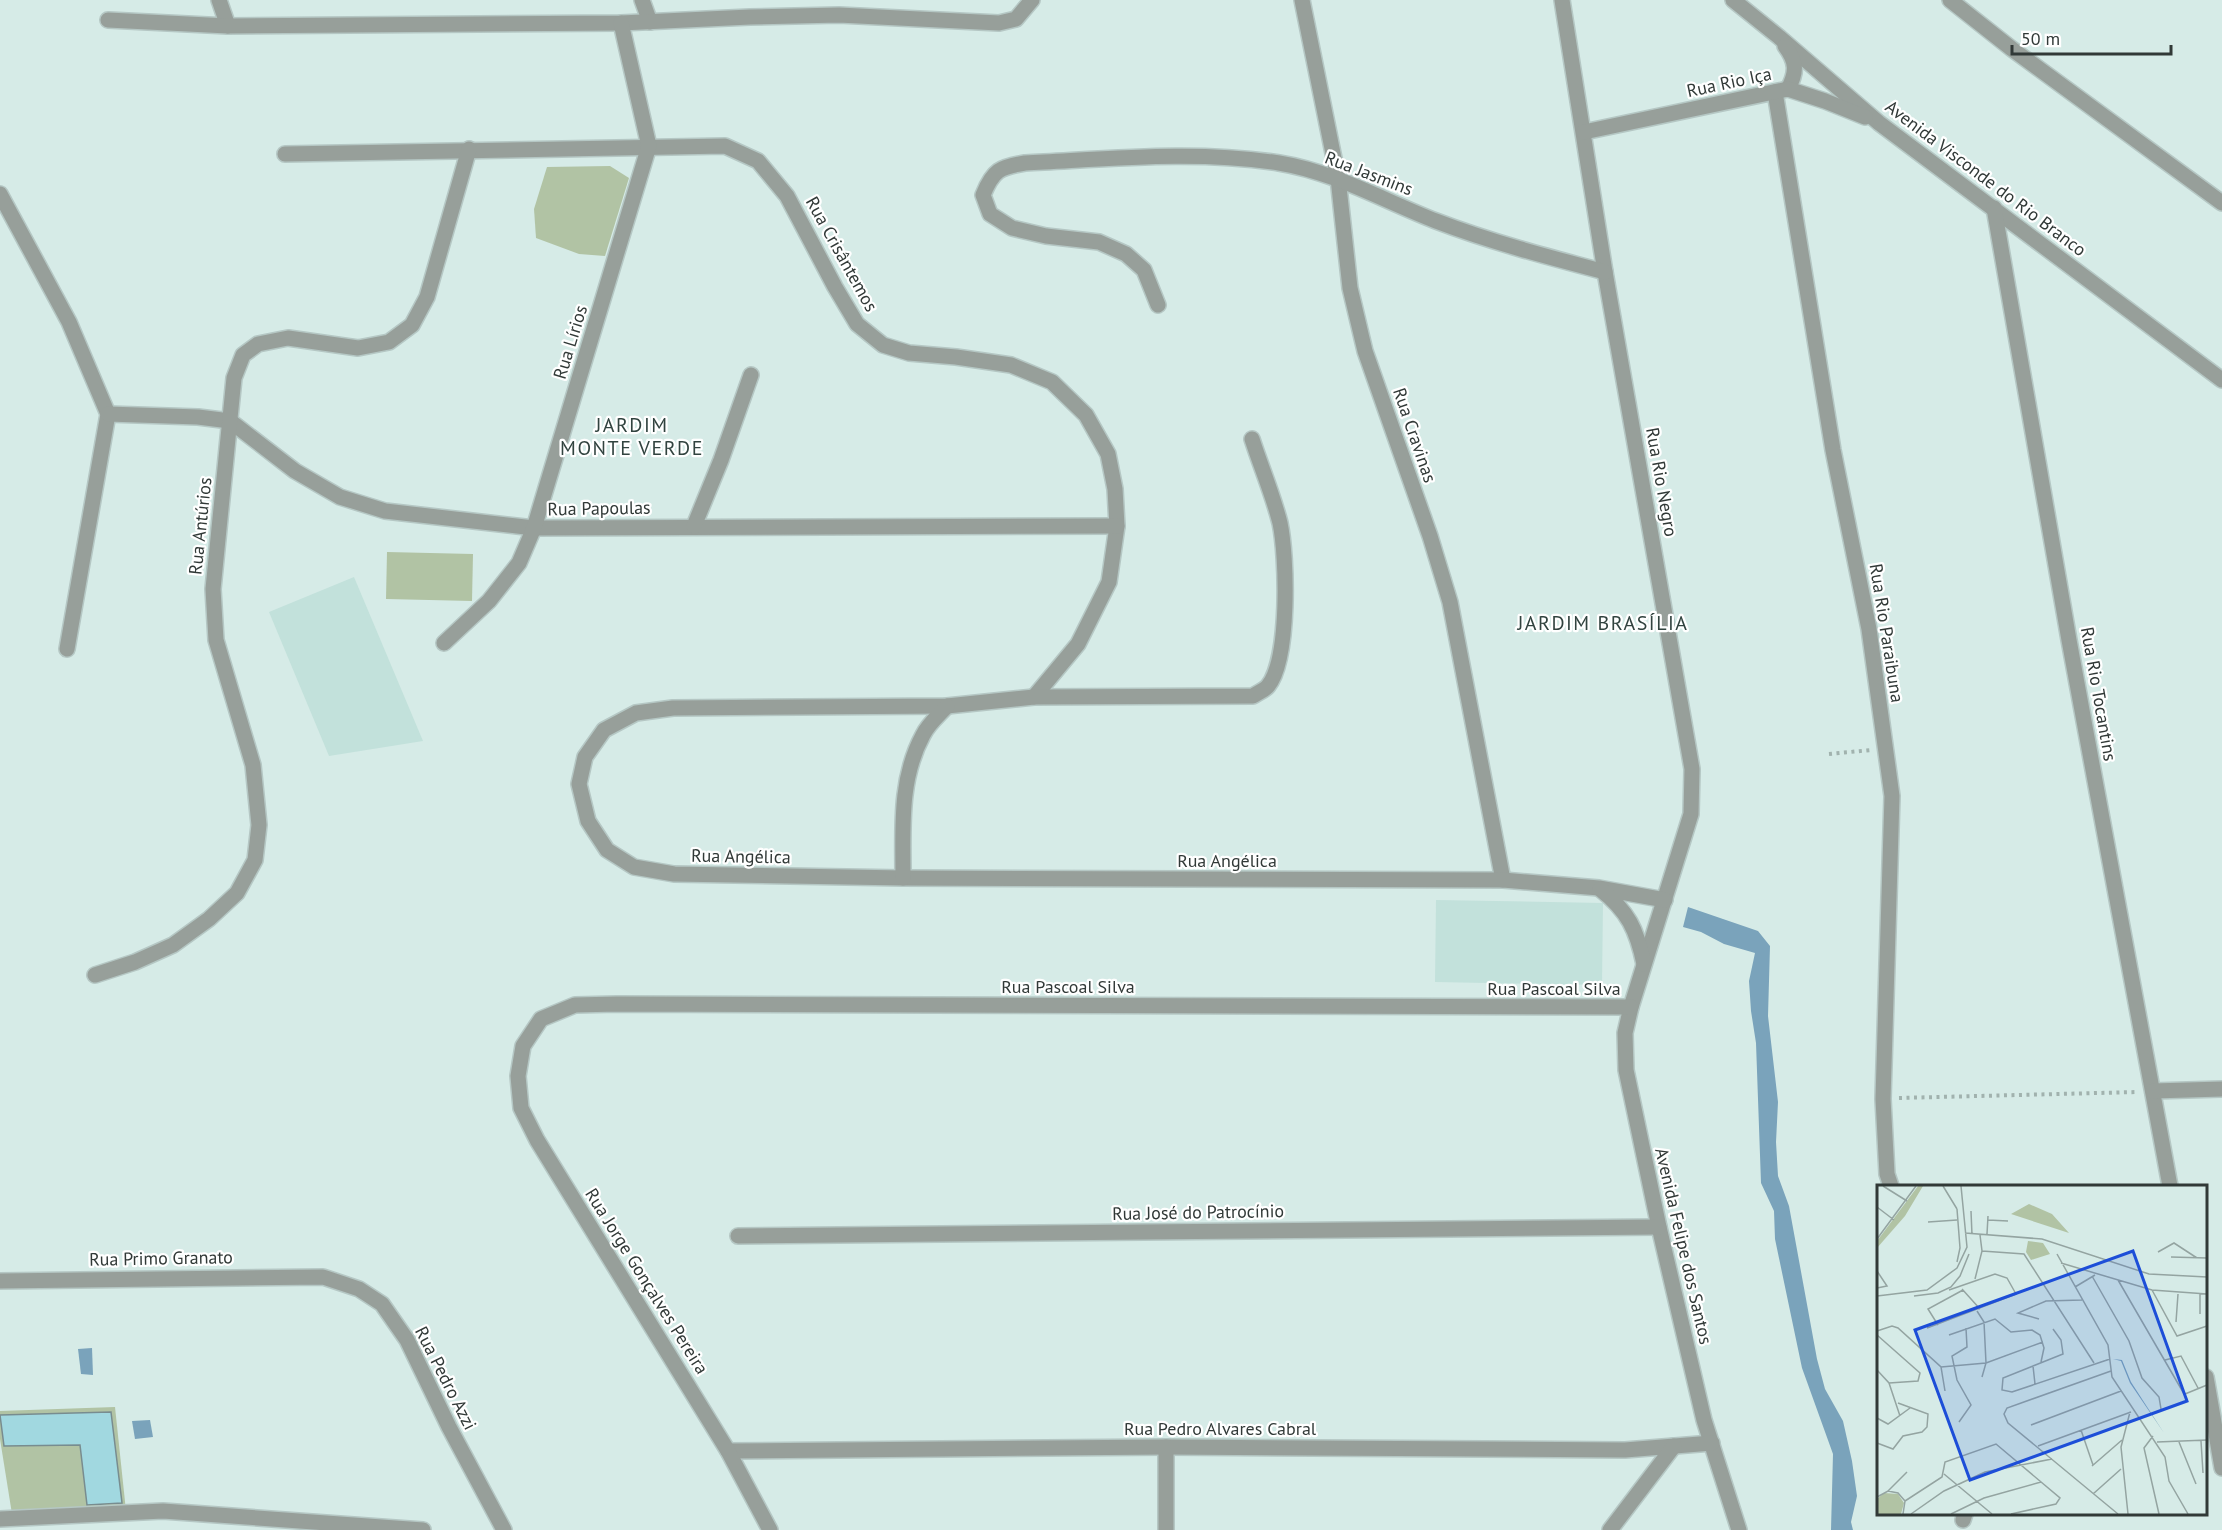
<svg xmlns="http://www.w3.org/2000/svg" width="2222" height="1530" font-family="'PT Sans',sans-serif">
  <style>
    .built { fill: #c2e1db }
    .green { fill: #b1c3a4 }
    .water { fill: #7aa3bb }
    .building { fill: #a1d8e0; stroke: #788c8f; stroke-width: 1.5 }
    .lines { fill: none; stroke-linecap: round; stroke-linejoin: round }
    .street-casing { stroke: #b5c7c4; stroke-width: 18 }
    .path { stroke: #a1b2ae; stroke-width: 4; stroke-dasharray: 3 4.5; stroke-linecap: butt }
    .street { stroke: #979f9a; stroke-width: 15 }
    .labels { text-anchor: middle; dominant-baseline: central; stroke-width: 4.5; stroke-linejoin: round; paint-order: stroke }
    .street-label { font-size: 18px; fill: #313937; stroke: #fff }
    .neighbourhood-label { font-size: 20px; letter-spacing: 1.5px; fill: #31433f; stroke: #fff }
    .inset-road { fill: none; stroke: #94a4a1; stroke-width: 1.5 }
    .view { fill: #1d4ed8; fill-opacity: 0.15; stroke: #1d4ed8; stroke-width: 3 }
    .inset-edge { fill: none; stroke: #313937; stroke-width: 3 }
  </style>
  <rect width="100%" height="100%" fill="#d6ebe7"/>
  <g class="built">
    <polygon points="354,577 423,741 329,756 269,612"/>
    <polygon points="1436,900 1603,903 1602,985 1435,982"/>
  </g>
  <g class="green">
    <polygon points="610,166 629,178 605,256 579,254 536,238 534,209 547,167"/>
    <polygon points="387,552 473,554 472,601 386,599"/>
    <polygon points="115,1407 126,1511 12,1514 0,1439 0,1411"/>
  </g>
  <g class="water">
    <polygon points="1688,907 1758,931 1770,946 1768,1016 1778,1102 1776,1142 1778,1176 1789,1206 1817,1359 1825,1389 1843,1421 1852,1461 1857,1496 1851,1522 1853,1530 1831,1530 1833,1454 1802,1368 1775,1239 1774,1211 1761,1183 1756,1043 1751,1011 1749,981 1755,953 1724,944 1701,932 1683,927"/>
    <polygon points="92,1348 93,1375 81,1374 78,1349"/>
    <polygon points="150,1420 153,1437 135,1439 132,1421"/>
  </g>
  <polygon class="building" points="111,1412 122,1503 87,1505 80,1445 4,1446 0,1415"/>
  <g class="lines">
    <defs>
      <g id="street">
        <polyline points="219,0 228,26"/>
        <polyline points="642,0 650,22"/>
        <polyline points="1302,0 1338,178 1350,288 1365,351 1430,536 1450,602 1503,880"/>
        <polyline points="1562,0 1605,272 1692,769 1691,814 1631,1007 1625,1033 1626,1070 1659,1227 1704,1420 1739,1530"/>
        <polyline points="1733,0 1779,37 1879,123 2222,380"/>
        <polyline points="1950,0 2012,49 2222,203"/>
        <polyline points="108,20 228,26 621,23 750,17 839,15 999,23 1016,19 1032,0"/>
        <path d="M1785,46c12,16 12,26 3,43"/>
        <polyline points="1775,92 1833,450 1869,629 1892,796 1883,1099 1887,1174 1891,1186"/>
        <polyline points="1584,132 1788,89 1825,101 1865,117"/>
        <polyline points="285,154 725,146 758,161 787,196 835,287 857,324 883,345 909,353 956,357 1011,365 1052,382 1086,415 1108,454 1115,489 1117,526 1109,582 1078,644 1034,697"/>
        <polyline points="0,194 69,322 108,414 67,649"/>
        <polyline points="1994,208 2069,640 2170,1186"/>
        <path d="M1158,305l-14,-35 -18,-16 -27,-12 -53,-6 -34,-8 -22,-14 -7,-19c10,-25 17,-28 42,-32 84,-4 171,-13 254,0 56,9 105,38 157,58 55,21 112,36 169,51"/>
        <polyline points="108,414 198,417 230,421 295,471 340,497 385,511 534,528 1117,526"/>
        <path d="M1252,439c9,28 21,56 28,84 7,33 10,136 -12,163 -3,4 -11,7 -15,10l-219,1 -87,9 -274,2 -37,5 -32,17 -19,27 -6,27 9,37 19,29 27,17 40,7 229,4 600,2 96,8 66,12"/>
        <polyline points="694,526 721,460 751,375"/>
        <polyline points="444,643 489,601 519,563 534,528 649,146 621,23"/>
        <path d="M903,878c0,-49 -4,-99 20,-143 5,-11 16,-20 24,-29"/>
        <path d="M1600,889c28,22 37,41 44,75"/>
        <polyline points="95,975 135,962 173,945 209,919 237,893 255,860 259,825 253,765 216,640 213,589 234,378 243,355 258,344 288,338 358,348 389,342 412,325 427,297 469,149"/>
        <polyline points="2153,1091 2222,1089"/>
        <polyline points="738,1236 1659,1227"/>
        <polyline points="0,1281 323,1277 359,1289 382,1304 407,1340 449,1427 504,1530"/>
        <polyline points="2206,1377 2222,1468"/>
        <polyline points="728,1451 1166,1447 1625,1450 1712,1443"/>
        <polyline points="0,1519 163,1511 423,1530"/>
        <polyline points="1963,1520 1965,1514"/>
        <polyline points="770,1530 728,1451 537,1140 521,1108 518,1076 523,1046 541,1019 575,1005 617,1004 1631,1007"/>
        <polyline points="1166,1530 1166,1447"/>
        <polyline points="1610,1530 1674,1446"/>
      </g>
    </defs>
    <use href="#street" class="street-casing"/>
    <g class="path">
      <polyline points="1829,754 1871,750"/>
      <polyline points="1899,1098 2137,1092"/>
    </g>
    <use href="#street" class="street"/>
  </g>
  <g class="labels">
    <g class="street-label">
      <text transform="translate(1729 82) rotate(-12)">Rua Rio Iça</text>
      <text transform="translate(1369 173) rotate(21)">Rua Jasmins</text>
      <text transform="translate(1986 178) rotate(37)">Avenida Visconde do Rio Branco</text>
      <text transform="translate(842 254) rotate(61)">Rua Crisântemos</text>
      <text transform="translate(570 342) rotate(-73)">Rua Lírios</text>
      <text transform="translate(1415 435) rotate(71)">Rua Cravinas</text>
      <text transform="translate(1662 482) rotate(80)">Rua Rio Negro</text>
      <text transform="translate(599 508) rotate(-1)">Rua Papoulas</text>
      <text transform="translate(200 526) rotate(-84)">Rua Antúrios</text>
      <text transform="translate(1887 633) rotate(81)">Rua Rio Paraibuna</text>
      <text transform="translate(2099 694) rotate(80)">Rua Rio Tocantins</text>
      <text transform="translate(741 856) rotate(1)">Rua Angélica</text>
      <text x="1227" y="860">Rua Angélica</text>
      <text x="1068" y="986">Rua Pascoal Silva</text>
      <text x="1554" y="988">Rua Pascoal Silva</text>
      <text transform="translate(1198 1212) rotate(-1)">Rua José do Patrocínio</text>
      <text transform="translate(1684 1246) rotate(77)">Avenida Felipe dos Santos</text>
      <text transform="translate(161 1258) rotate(-1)">Rua Primo Granato</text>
      <text transform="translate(647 1281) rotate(58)">Rua Jorge Gonçalves Pereira</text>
      <text transform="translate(446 1378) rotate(63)">Rua Pedro Azzi</text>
      <text x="1220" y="1428">Rua Pedro Alvares Cabral</text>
    </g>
    <g class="neighbourhood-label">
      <text x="632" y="425">JARDIM<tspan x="632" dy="23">MONTE VERDE</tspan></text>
      <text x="1603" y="623">JARDIM BRASÍLIA</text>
    </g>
  </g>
  <g transform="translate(1877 1185)">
    <rect width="330" height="330" fill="#d6ebe7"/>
    <path d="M41,1h5l-18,30 -28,32v-7zM152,19l23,10 17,19 -58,-19zM151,56l15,2 7,11 -19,6 -5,-8zM7,308l14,1 6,9 -3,11h-23l-1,-15z" fill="#b1c3a4"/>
    <path d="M236,174l9,1 9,22 33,51 -34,-50 -9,-22z" fill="#7aa3bb"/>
    <path class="inset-road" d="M6,1l24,15M66,1l14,23M0,22l17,13M94,26l1,24M111,35l20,1M51,37l29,-2M88,48l77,6 107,35 58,3M110,49l1,-18M0,54l39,-53M105,66l42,3 70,109M281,67l16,-9 23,15M180,69l51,91 4,32 53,80 4,24 19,33M294,72l36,1M80,77l3,-14 -3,-39M184,78l91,27 55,4M0,86l10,15 -10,2M215,91l37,65 13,37 17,19 2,12M98,94l7,-28 -2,-16M241,95l69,119M198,102l20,-12M85,104l18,20M275,105l25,46 30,-10M0,111l50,-6 30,-22 10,-21 -6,-61M37,111l24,-3 13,-6 9,-11 9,-22M100,126l7,11 2,41 -4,14M323,129v-20M162,134l-21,-6 28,-12 36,-1M299,137l2,-28M61,140l-10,-16 35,-19M50,143l89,-34 -9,-16 -12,-4 -46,16M176,144l8,11 2,14 -60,24 -1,12 10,2 98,-33M0,146l15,-5 6,2 43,39 4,24M0,150l43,38 -2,8 -29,2M72,150l46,-16 16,13 21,-2 8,5 4,13 -3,14M288,175l16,-4 17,32M156,181l2,18M64,182l45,-4 57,-21M0,185l12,13 11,33M234,186l-104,37 -3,6 4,9 110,91M308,209l22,-9M0,233l11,6 22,-16M82,237l12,-17 -14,-25 -5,-24 15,-9 -1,-19M154,240l90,-34M204,245l12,35M276,251l-9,12 15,66M324,256l2,32M280,257l50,-2M302,257l17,42M0,258l16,6 10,-13 19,-4 5,-5 1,-13 -30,-11M161,261l93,-34M215,281l30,-26M67,289l48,40M11,306l19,-19M216,309l28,-25M0,312l11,-6 10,2 7,8 -2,13M28,316l37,-24 3,-15 51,-18 64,54 -4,6 -45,10M34,329l33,-23 41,-19 67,-13M74,329l33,-16 57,-16M251,329l-7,-67 9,-35"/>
    <path class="view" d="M256,66l54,150 -217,79 -55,-150z"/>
    <rect width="330" height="330" class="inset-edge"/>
  </g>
  <path d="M2012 45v9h159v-9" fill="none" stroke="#313937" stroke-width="3"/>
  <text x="2021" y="45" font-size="18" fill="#313937" stroke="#ffffff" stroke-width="4.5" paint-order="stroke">50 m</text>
</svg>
